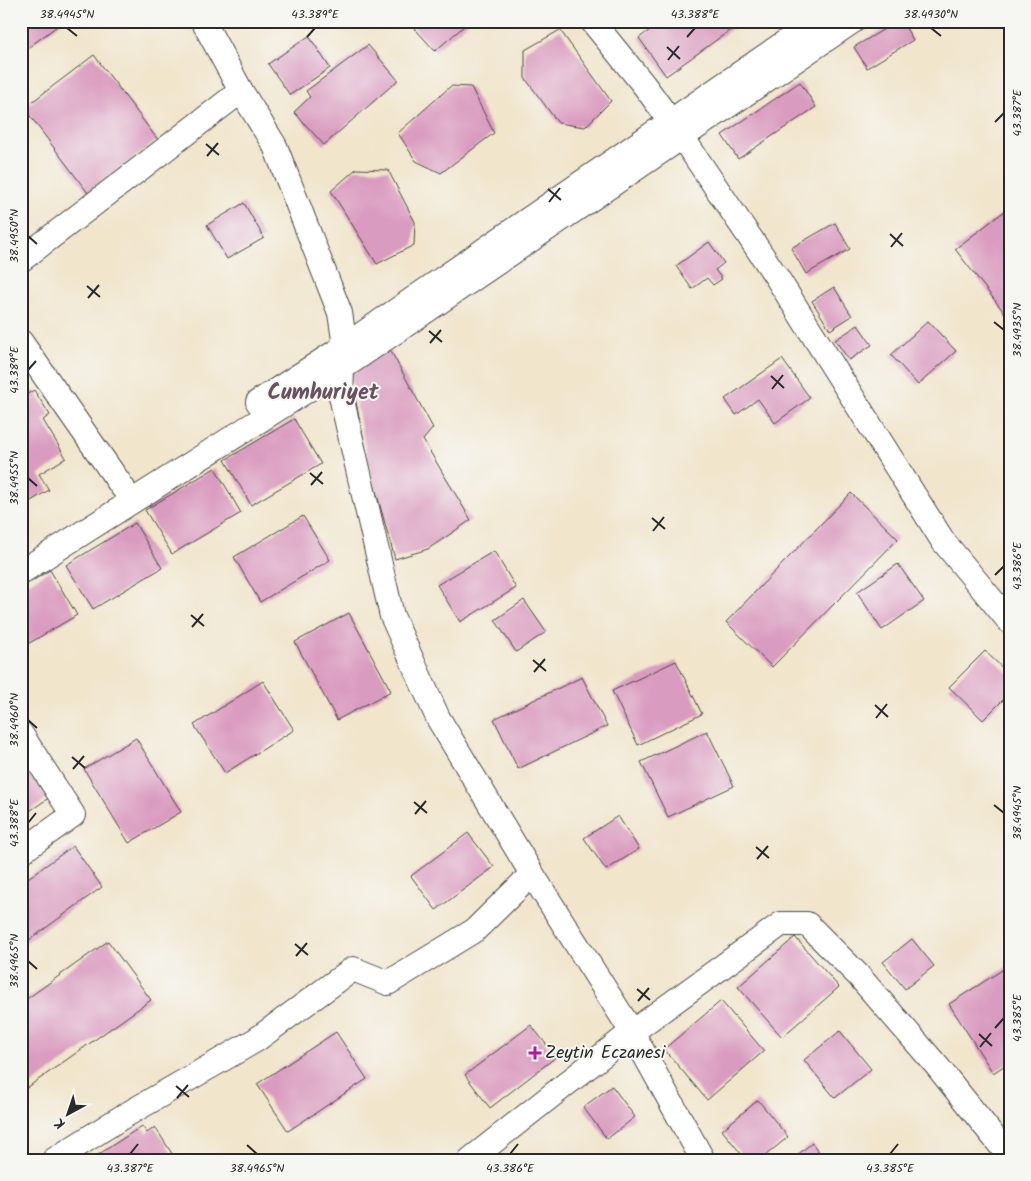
<svg xmlns="http://www.w3.org/2000/svg" width="1031" height="1181" font-family="Kalam,sans-serif">
  <style>
    .building { fill: #da9bc0 }
    .lines { fill: none; stroke-linecap: round; stroke-linejoin: round }
    .minor-casing { stroke: #494743; stroke-width: 26 }
    .minor { stroke: #fff; stroke-width: 24 }
    .ticks { fill: none; stroke: #2b2b2b; stroke-width: 2 }
    .poi-dot { fill: #b5179e; stroke: #f6f6f2; stroke-width: 2 }
    .labels { text-anchor: middle; dominant-baseline: central; stroke-width: 4; stroke-linejoin: round; paint-order: stroke }
    .poi-label { font-size: 18px; fill: #2b2b2b; stroke: #f6f6f2; text-anchor: start }
    .district-label { font-size: 22px; font-weight: bold; fill: #68525f; stroke: #f6f6f2 }
    .neatline { fill: none; stroke: #2b2b2b; stroke-width: 2 }
    .ticks-label { font-size: 12px; text-anchor: middle; fill: #2b2b2b }
  </style>
  <rect width="100%" height="100%" fill="#f6f6f2"/>
  <filter id="ink" filterUnits="userSpaceOnUse"><feTurbulence type="fractalNoise" baseFrequency=".02" numOctaves="2"/><feDisplacementMap in="SourceGraphic" scale="10" xChannelSelector="R" yChannelSelector="G"/><feConvolveMatrix kernelMatrix="1 2 1 2 8 2 1 2 1" color-interpolation-filters="sRGB"/></filter>
  <filter id="wash" filterUnits="userSpaceOnUse"><feTurbulence type="fractalNoise" baseFrequency=".0096" numOctaves="4" result="noise"/><feDisplacementMap in="SourceGraphic" scale="20" xChannelSelector="R" yChannelSelector="G"/><feGaussianBlur stdDeviation="1.12" result="paint"/><feColorMatrix in="noise" values="0 0 0 0 0 0 0 0 0 0 0 0 0 0 0 0 0 1.4 0 .05"/><feComposite in="paint" operator="in"/></filter>
  <g filter="url(#wash)">
    <rect width="100%" height="100%" fill="#f1e5cc"/>
    <g id="blocks">
      <g class="building">
        <polygon points="21,21 64,21 21,53"/>
        <polygon points="408,21 470,21 435,51"/>
        <polygon points="662,21 743,21 666,76 639,38"/>
        <polygon points="898,21 902,21 913,40 867,68 854,47"/>
        <polygon points="560,30 611,101 585,127 558,123 525,78 525,50"/>
        <polygon points="309,36 330,68 290,95 268,64"/>
        <polygon points="368,45 398,80 324,145 294,112 310,97 306,91"/>
        <polygon points="94,55 158,140 88,193 24,108"/>
        <polygon points="800,82 816,107 738,159 722,135"/>
        <polygon points="451,86 471,87 494,133 441,173 416,161 398,133"/>
        <polygon points="356,169 388,170 415,222 414,245 377,264 331,191"/>
        <polygon points="244,203 264,238 227,259 207,225"/>
        <polygon points="1010,207 1010,320 955,249"/>
        <polygon points="835,223 850,249 806,274 791,248"/>
        <polygon points="709,242 724,263 715,270 722,279 713,285 707,278 692,289 676,266"/>
        <polygon points="834,287 852,316 830,330 812,301"/>
        <polygon points="928,321 956,351 918,385 891,355"/>
        <polygon points="858,325 872,345 849,360 835,340"/>
        <polygon points="388,346 433,428 423,440 471,520 428,549 395,559 370,470 350,373"/>
        <polygon points="782,359 810,398 775,423 758,399 736,415 725,399"/>
        <polygon points="34,390 50,415 43,420 66,458 39,474 49,490 21,507 21,398"/>
        <polygon points="294,419 321,464 251,505 225,460"/>
        <polygon points="215,468 241,513 172,554 145,510"/>
        <polygon points="851,493 898,539 772,667 726,622"/>
        <polygon points="303,516 330,560 260,602 234,557"/>
        <polygon points="135,523 162,568 93,609 66,565"/>
        <polygon points="494,551 516,588 460,622 437,585"/>
        <polygon points="898,564 924,601 882,630 857,592"/>
        <polygon points="50,570 77,615 21,648 21,588"/>
        <polygon points="524,600 546,632 516,652 495,620"/>
        <polygon points="349,613 391,691 337,720 295,642"/>
        <polygon points="985,651 1010,675 1010,693 983,720 949,687"/>
        <polygon points="676,661 702,714 638,745 612,691"/>
        <polygon points="582,677 607,726 518,769 494,719"/>
        <polygon points="263,681 294,730 225,773 194,725"/>
        <polygon points="707,731 734,786 668,817 641,762"/>
        <polygon points="136,738 181,812 129,843 84,769"/>
        <polygon points="21,751 53,795 21,817"/>
        <polygon points="618,816 639,849 606,870 584,838"/>
        <polygon points="468,833 494,867 436,910 411,876"/>
        <polygon points="73,846 102,887 21,946 21,883"/>
        <polygon points="795,937 839,987 782,1037 738,987"/>
        <polygon points="912,939 934,966 905,989 883,962"/>
        <polygon points="108,941 151,1000 21,1092 21,1003"/>
        <polygon points="1010,965 1010,1062 993,1073 949,1004"/>
        <polygon points="721,1001 764,1051 707,1100 664,1049"/>
        <polygon points="531,1025 556,1057 490,1108 465,1075"/>
        <polygon points="840,1031 871,1069 835,1098 804,1060"/>
        <polygon points="336,1032 367,1079 288,1131 257,1084"/>
        <polygon points="612,1086 635,1117 607,1139 583,1107"/>
        <polygon points="758,1100 788,1137 760,1160 746,1160 722,1130"/>
        <polygon points="142,1126 147,1133 155,1127 176,1160 90,1160"/>
        <polygon points="812,1143 825,1160 791,1160"/>
      </g>
    </g>
  </g>
  <g filter="url(#ink)">
    <use href="#blocks" fill-opacity="0" stroke="#494743" stroke-width="1"/>
    <g class="lines">
      <defs>
        <g id="minor">
          <polyline points="203,21 241,91 275,146 340,313 345,346 342,368 341,396 392,616 438,718 532,874 632,1032 703,1160"/>
          <polyline points="592,21 644,85 682,137 776,276 943,541 1010,622"/>
          <polyline points="21,260 241,91"/>
          <polyline points="21,342 123,488"/>
          <polyline points="258,402 345,346 816,21"/>
          <polyline points="21,572 342,368 853,21"/>
          <polyline points="21,734 73,815 21,852"/>
          <polyline points="54,1160 119,1119 256,1040 353,969 388,983 475,930 532,874"/>
          <polyline points="470,1160 632,1032 781,924 807,924 858,975 937,1066 1010,1157"/>
        </g>
      </defs>
      <use href="#minor" class="minor-casing"/>
      <use href="#minor" class="minor"/>
    </g>
  </g>
  <path class="ticks" d="M67,28l10,8M931,28l10,8M307,37l8,-9M687,37l8,-9M667,47l13,12M668,60l11,-14M995,122l9,-9M206,144l13,11M207,156l11,-13M548,189l13,11M549,202l11,-14M890,234l13,12M28,236l9,8M891,247l11,-14M87,286l13,11M88,298l11,-13M994,322l10,8M429,331l13,11M430,343l11,-13M28,370l8,-9M771,376l13,12M772,389l11,-14M310,473l13,11M28,478l9,8M311,485l11,-13M652,518l13,11M653,531l11,-14M995,575l9,-9M191,615l13,11M192,627l11,-13M533,660l13,11M534,672l11,-13M875,705l13,12M876,718l11,-14M28,720l9,8M72,757l13,11M73,769l11,-13M414,802l13,11M994,805l10,8M415,814l11,-13M28,823l8,-10M756,847l13,11M757,859l11,-13M295,944l13,11M296,956l11,-13M28,961l9,8M637,989l13,11M638,1001l11,-13M995,1028l9,-10M979,1034l13,12M980,1047l11,-14M176,1086l13,11M177,1098l11,-13M247,1145l10,9M130,1154l8,-10M510,1154l8,-10M890,1154l8,-10"/>
  <path class="poi-dot" d="M532.5 1045.5h5v5h5v5h-5v5h-5v-5h-5v-5h5z"/>
  <g class="labels">
    <g class="poi-label">
      <text x="545" y="1053">Zeytin Eczanesi</text>
    </g>
    <g class="district-label">
      <text x="323" y="393">Cumhuriyet</text>
    </g>
  </g>
  <rect width="1031" height="1181" fill="none" stroke="#f6f6f2" stroke-width="55"/>
  <g transform="translate(68 1114) rotate(220)" stroke="#f6f6f2" stroke-width="4" paint-order="stroke">
  <path d="M0-4L9 19L0 12L-9 19Z" fill="#2b2b2b"/>
  <text y="-8" font-size="14" font-weight="bold" text-anchor="middle" fill="#2b2b2b">K</text>
  </g>
  <rect x="28" y="28" width="976" height="1126" class="neatline"/>
  <g class="ticks-label">
    <text x="67" y="18">38.4945°N</text>
    <text x="315" y="18">43.389°E</text>
    <text x="695" y="18">43.388°E</text>
    <text x="931" y="18">38.4930°N</text>
    <text transform="translate(1017 113) rotate(-90)" y="4">43.387°E</text>
    <text transform="translate(14 236) rotate(-90)" y="4">38.4950°N</text>
    <text transform="translate(1017 330) rotate(-90)" y="4">38.4935°N</text>
    <text transform="translate(14 370) rotate(-90)" y="4">43.389°E</text>
    <text transform="translate(14 478) rotate(-90)" y="4">38.4955°N</text>
    <text transform="translate(1017 566) rotate(-90)" y="4">43.386°E</text>
    <text transform="translate(14 720) rotate(-90)" y="4">38.4960°N</text>
    <text transform="translate(1017 813) rotate(-90)" y="4">38.4945°N</text>
    <text transform="translate(14 823) rotate(-90)" y="4">43.388°E</text>
    <text transform="translate(14 961) rotate(-90)" y="4">38.4965°N</text>
    <text transform="translate(1017 1018) rotate(-90)" y="4">43.385°E</text>
    <text x="130" y="1172">43.387°E</text>
    <text x="257" y="1172">38.4965°N</text>
    <text x="510" y="1172">43.386°E</text>
    <text x="890" y="1172">43.385°E</text>
  </g>
</svg>
